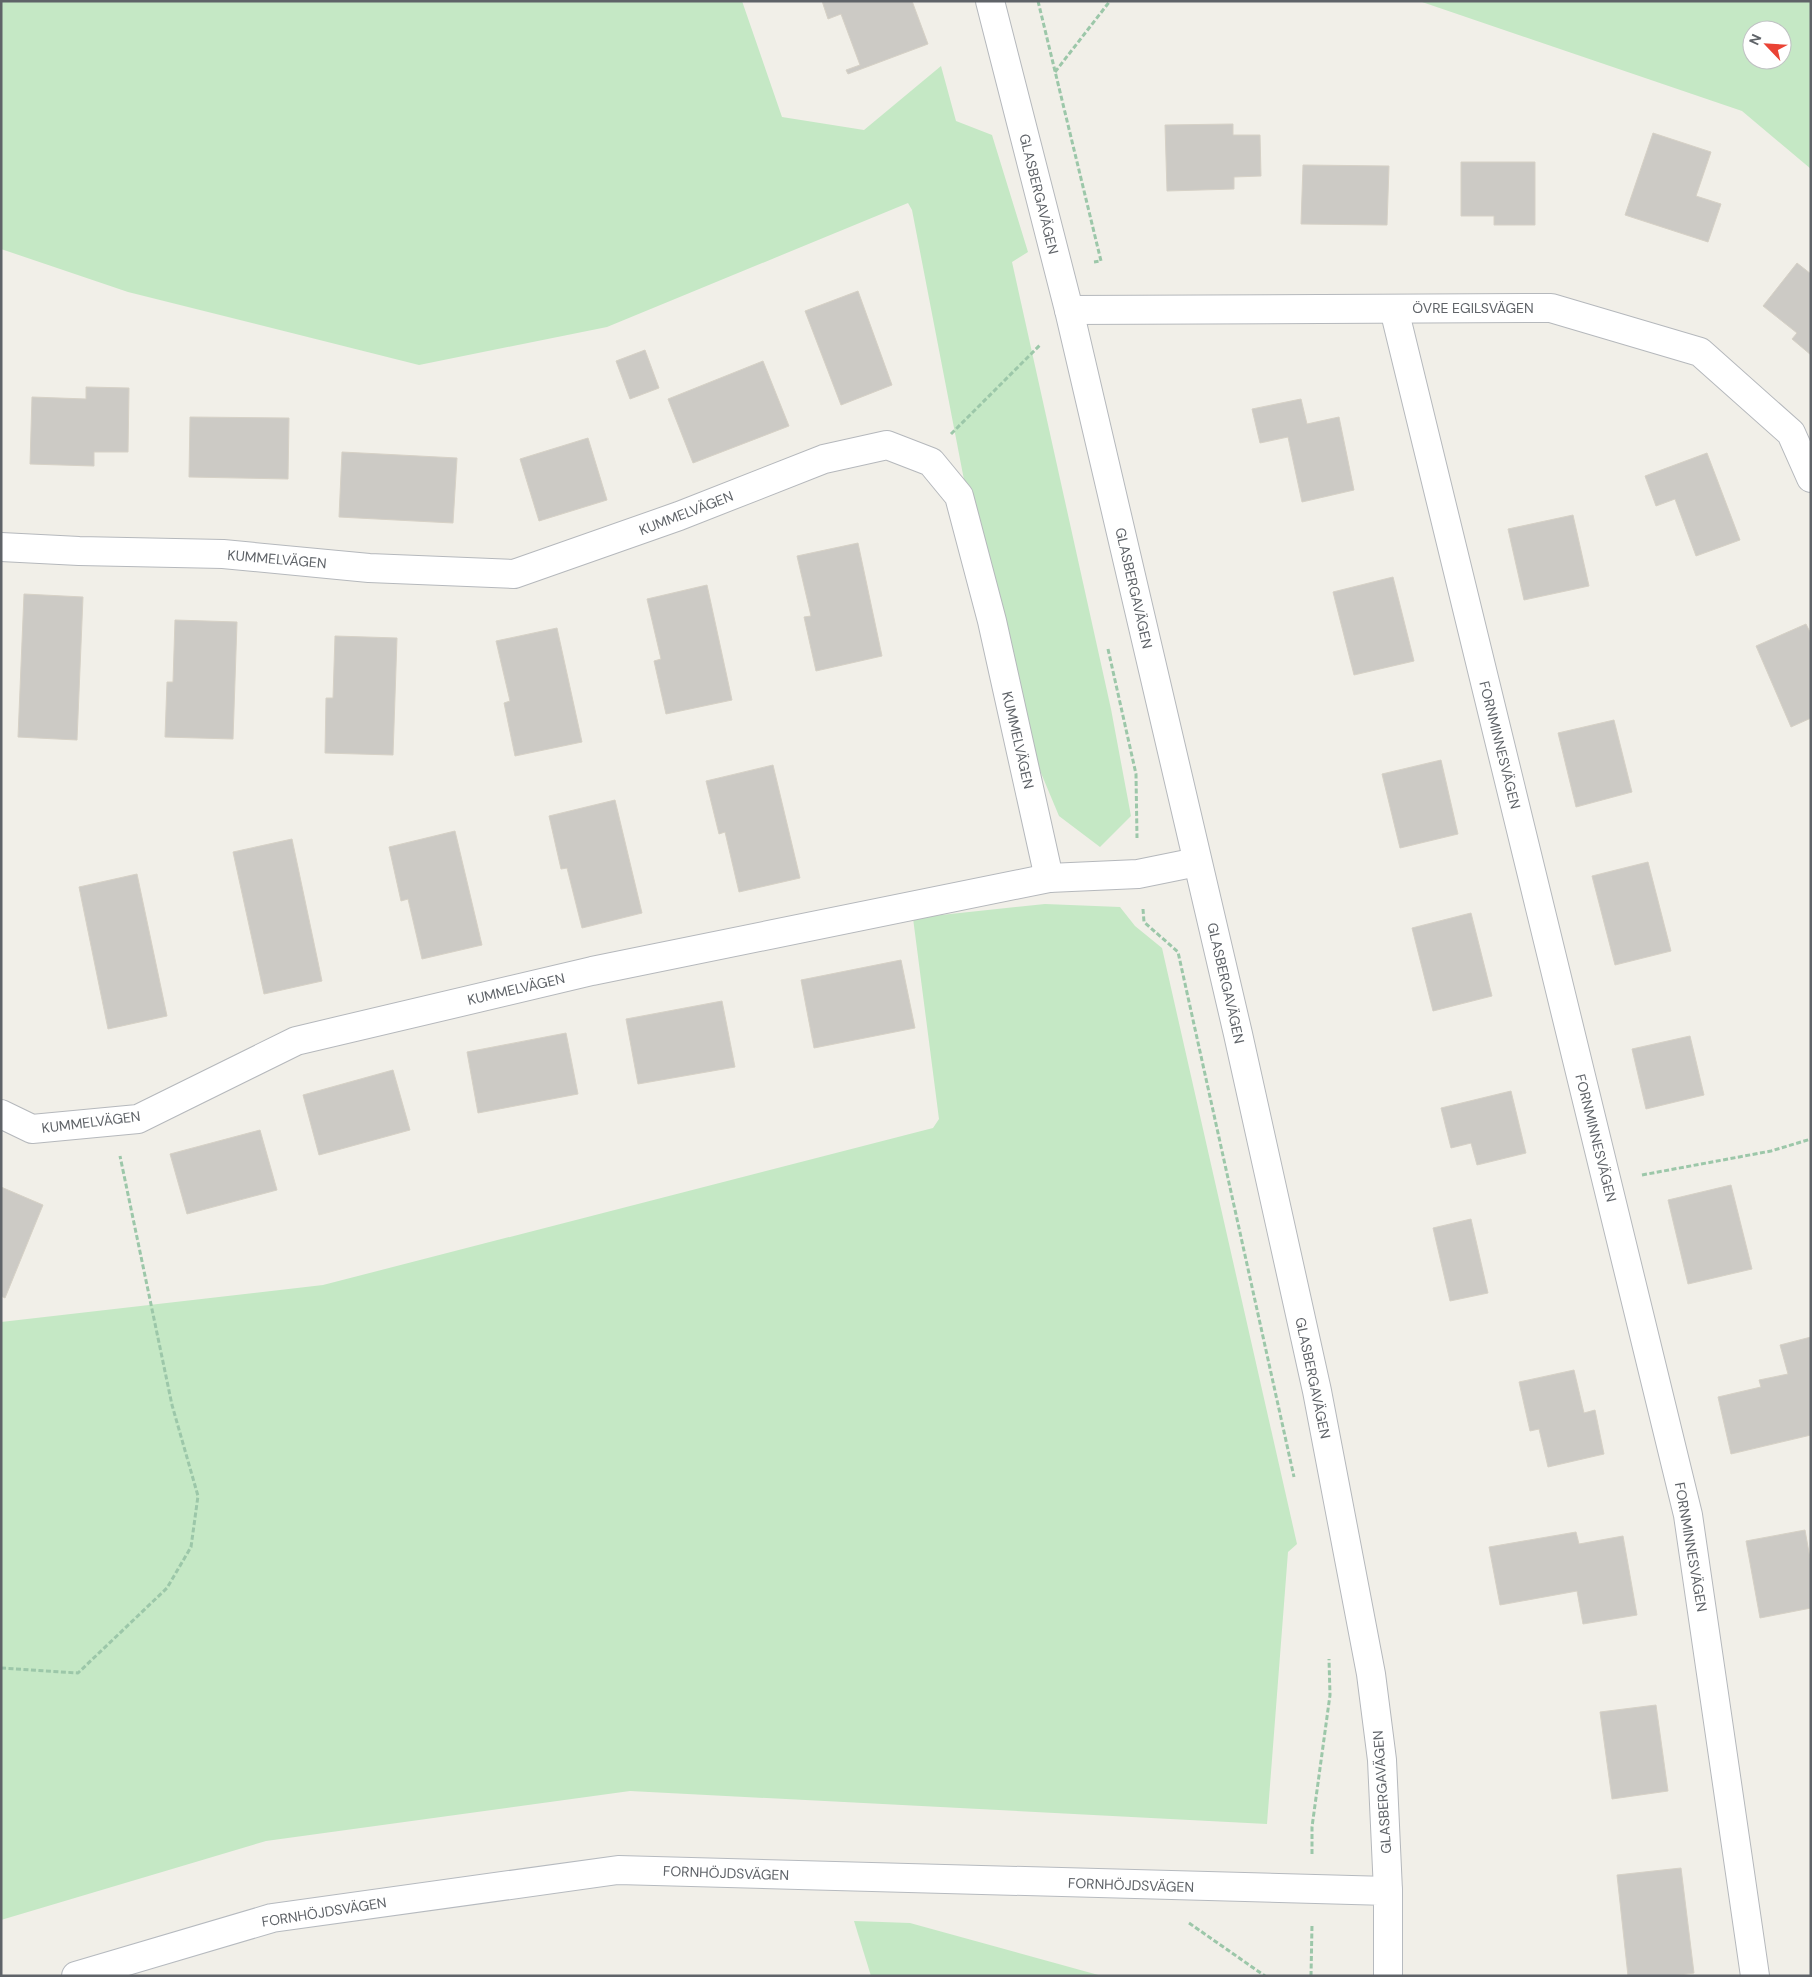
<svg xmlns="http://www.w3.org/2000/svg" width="1812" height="1977" font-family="'DM Sans',sans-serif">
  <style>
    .green { fill: #c5e8c5; fill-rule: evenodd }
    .building { fill: #cccac5; stroke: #d6d1c6 }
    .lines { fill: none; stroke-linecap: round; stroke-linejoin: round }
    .street-casing { stroke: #b5b8bc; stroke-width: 30 }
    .secondary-casing { stroke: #b6babf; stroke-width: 30 }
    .path { stroke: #9cc7a9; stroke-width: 3; stroke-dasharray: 5 2.5; stroke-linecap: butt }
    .street { stroke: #fff; stroke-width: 28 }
    .secondary { stroke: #fff; stroke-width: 28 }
    .labels { text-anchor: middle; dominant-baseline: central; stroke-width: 4.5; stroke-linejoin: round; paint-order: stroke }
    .street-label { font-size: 14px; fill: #5f6368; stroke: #fff }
  </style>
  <rect width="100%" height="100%" fill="#f1efe8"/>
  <g class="green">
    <polygon points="1,1 742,1 782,117 864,130 941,66 956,121 992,135 1028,252 1012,262 1111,709 1131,816 1100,847 1059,816 1036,761 1019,765 912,210 908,203 607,327 419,365 128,292 1,249"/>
    <path d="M1408,1h403v168l-69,-58 -320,-109zM1752,30h30v30h-30z"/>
    <polygon points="1045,904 1120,907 1135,926 1162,948 1297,1544 1288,1552 1267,1824 630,1791 266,1841 1,1920 1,1322 323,1285 933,1128 939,1119 913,918"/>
    <polygon points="854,1921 910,1923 1102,1976 871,1976"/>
  </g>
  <g class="building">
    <polygon points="822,1 912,1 928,44 848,74 846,70 860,65 841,14 828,19"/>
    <polygon points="1233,124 1233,135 1260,135 1261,176 1234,177 1234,189 1167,191 1165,125"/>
    <polygon points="1653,133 1711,152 1696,196 1721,204 1708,242 1625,215"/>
    <polygon points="1461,162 1535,162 1535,225 1494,225 1494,216 1461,216"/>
    <polygon points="1303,165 1389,166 1387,225 1301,224"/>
    <polygon points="1797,263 1811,274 1811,355 1792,339 1797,333 1763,306"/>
    <polygon points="858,291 892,385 841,405 805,311"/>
    <polygon points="645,350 659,388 630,399 616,361"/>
    <polygon points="763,361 789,426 693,463 668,399"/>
    <polygon points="86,387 129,388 128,452 94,452 94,466 30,464 32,397 86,399"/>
    <polygon points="1301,399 1307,424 1339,417 1354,490 1302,502 1288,437 1260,443 1252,409"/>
    <polygon points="190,417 289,418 288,479 189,477"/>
    <polygon points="588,438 607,500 539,521 520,459"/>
    <polygon points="342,452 457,458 453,523 339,517"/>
    <polygon points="1707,453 1740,540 1696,556 1675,499 1656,506 1645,476"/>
    <polygon points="1573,515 1589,586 1524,600 1508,529"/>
    <polygon points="858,543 882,656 816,671 804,617 811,616 797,556"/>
    <polygon points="1393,577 1414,661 1354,675 1333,592"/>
    <polygon points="707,585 732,700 666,714 654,661 661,659 647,599"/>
    <polygon points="24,594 83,597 77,740 18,737"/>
    <polygon points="175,620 237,622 233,739 165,737 167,682 173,682"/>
    <polygon points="1806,624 1811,634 1811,718 1791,727 1756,646"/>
    <polygon points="557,628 582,742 515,756 504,703 510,701 496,641"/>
    <polygon points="335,636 397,638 393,755 325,753 326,698 333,698"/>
    <polygon points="1614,720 1632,792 1576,807 1558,733"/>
    <polygon points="1441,760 1458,834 1400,848 1382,774"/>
    <polygon points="773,765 800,878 739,892 725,832 719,834 706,781"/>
    <polygon points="615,800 642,913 582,928 567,868 561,869 549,816"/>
    <polygon points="455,831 482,945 422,959 408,899 401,901 389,847"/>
    <polygon points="292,839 322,981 264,994 233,852"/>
    <polygon points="1648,862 1671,951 1615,965 1592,876"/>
    <polygon points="137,874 167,1016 108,1029 79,887"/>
    <polygon points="1471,913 1492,996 1433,1011 1412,928"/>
    <polygon points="901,960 915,1028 814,1048 801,980"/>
    <polygon points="722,1001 735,1067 638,1084 626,1019"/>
    <polygon points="566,1033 578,1094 478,1113 467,1052"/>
    <polygon points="1690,1036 1704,1095 1646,1109 1632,1049"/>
    <polygon points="393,1070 410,1130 319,1155 303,1095"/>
    <polygon points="1511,1091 1526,1153 1477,1165 1471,1143 1451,1148 1441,1108"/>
    <polygon points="260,1130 277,1190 187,1214 170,1154"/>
    <polygon points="1731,1185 1752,1269 1688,1284 1668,1200"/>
    <polygon points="1,1187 43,1205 5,1298 1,1296"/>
    <polygon points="1471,1219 1488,1293 1450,1301 1433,1228"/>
    <polygon points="1811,1337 1811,1435 1731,1454 1718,1397 1761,1387 1759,1380 1788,1374 1780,1345"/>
    <polygon points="1574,1370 1584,1413 1595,1410 1604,1454 1548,1467 1539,1429 1530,1431 1519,1382"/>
    <polygon points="1805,1530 1811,1564 1811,1608 1760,1618 1746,1541"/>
    <polygon points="1576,1532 1579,1544 1623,1536 1637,1615 1583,1624 1577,1591 1500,1605 1489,1547"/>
    <polygon points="1656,1705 1668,1791 1612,1799 1600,1712"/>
    <polygon points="1681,1868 1694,1973 1672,1976 1628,1976 1617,1875"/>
  </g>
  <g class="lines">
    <defs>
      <g id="street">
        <polyline points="990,1 1069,310 1238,1034 1317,1391 1371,1674 1382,1760 1388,1891"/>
        <polyline points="1394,309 1688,1515 1755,1976"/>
        <polyline points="1069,310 1551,308 1700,352 1791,433 1811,478"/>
        <polyline points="1,547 79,551 223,554 369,568 514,574 679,516 824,459 887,445 931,462 959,496 992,621 1049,878"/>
        <polyline points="1,1114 32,1129 138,1119 296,1041 592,971 1049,878 1138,874 1197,862"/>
      </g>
      <polyline id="secondary" points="76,1976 272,1918 618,1870 1388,1891 1388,1976"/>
    </defs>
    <use href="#street" class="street-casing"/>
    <use href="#secondary" class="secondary-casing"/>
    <g class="path">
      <polyline points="1038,1 1101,261 1094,262"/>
      <polyline points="1055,72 1110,1"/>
      <polyline points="951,434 1040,345"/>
      <polyline points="1108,649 1136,774 1137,838"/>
      <polyline points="1143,909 1144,922 1178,952 1294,1477"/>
      <polyline points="1642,1175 1771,1151 1811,1139"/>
      <polyline points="1,1668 78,1673 167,1588 191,1547 198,1496 172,1405 120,1156"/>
      <polyline points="1312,1854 1312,1827 1330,1695 1329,1659"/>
      <polyline points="1189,1923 1265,1976"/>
      <polyline points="1311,1976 1312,1925"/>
    </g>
    <use href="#street" class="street"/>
    <use href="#secondary" class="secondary"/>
  </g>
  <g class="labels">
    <g class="street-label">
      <text transform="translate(1039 194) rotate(76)">GLASBERGAVÄGEN</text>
      <text x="1473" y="308">ÖVRE EGILSVÄGEN</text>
      <text transform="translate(686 513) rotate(-21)">KUMMELVÄGEN</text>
      <text transform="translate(277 559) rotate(5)">KUMMELVÄGEN</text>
      <text transform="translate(1134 588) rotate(77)">GLASBERGAVÄGEN</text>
      <text transform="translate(1018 740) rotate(77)">KUMMELVÄGEN</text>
      <text transform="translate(1500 745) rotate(76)">FORNMINNESVÄGEN</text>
      <text transform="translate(1226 983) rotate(77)">GLASBERGAVÄGEN</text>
      <text transform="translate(516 989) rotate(-13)">KUMMELVÄGEN</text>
      <text transform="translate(91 1122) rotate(-7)">KUMMELVÄGEN</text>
      <text transform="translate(1596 1138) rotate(76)">FORNMINNESVÄGEN</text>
      <text transform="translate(1313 1378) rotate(78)">GLASBERGAVÄGEN</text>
      <text transform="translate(1691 1547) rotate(80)">FORNMINNESVÄGEN</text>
      <text transform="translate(1382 1792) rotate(-94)">GLASBERGAVÄGEN</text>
      <text transform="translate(726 1873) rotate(2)">FORNHÖJDSVÄGEN</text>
      <text transform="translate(1131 1885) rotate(2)">FORNHÖJDSVÄGEN</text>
      <text transform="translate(324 1912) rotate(-9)">FORNHÖJDSVÄGEN</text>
    </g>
  </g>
  <rect width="1812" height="1977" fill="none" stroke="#5f6368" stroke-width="5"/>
  <g transform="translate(1767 45) rotate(295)"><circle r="24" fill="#ffffff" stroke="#bfc1c3"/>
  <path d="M0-4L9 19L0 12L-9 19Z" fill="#ea4335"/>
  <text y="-8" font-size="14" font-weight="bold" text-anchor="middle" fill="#5f6368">N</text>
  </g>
</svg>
